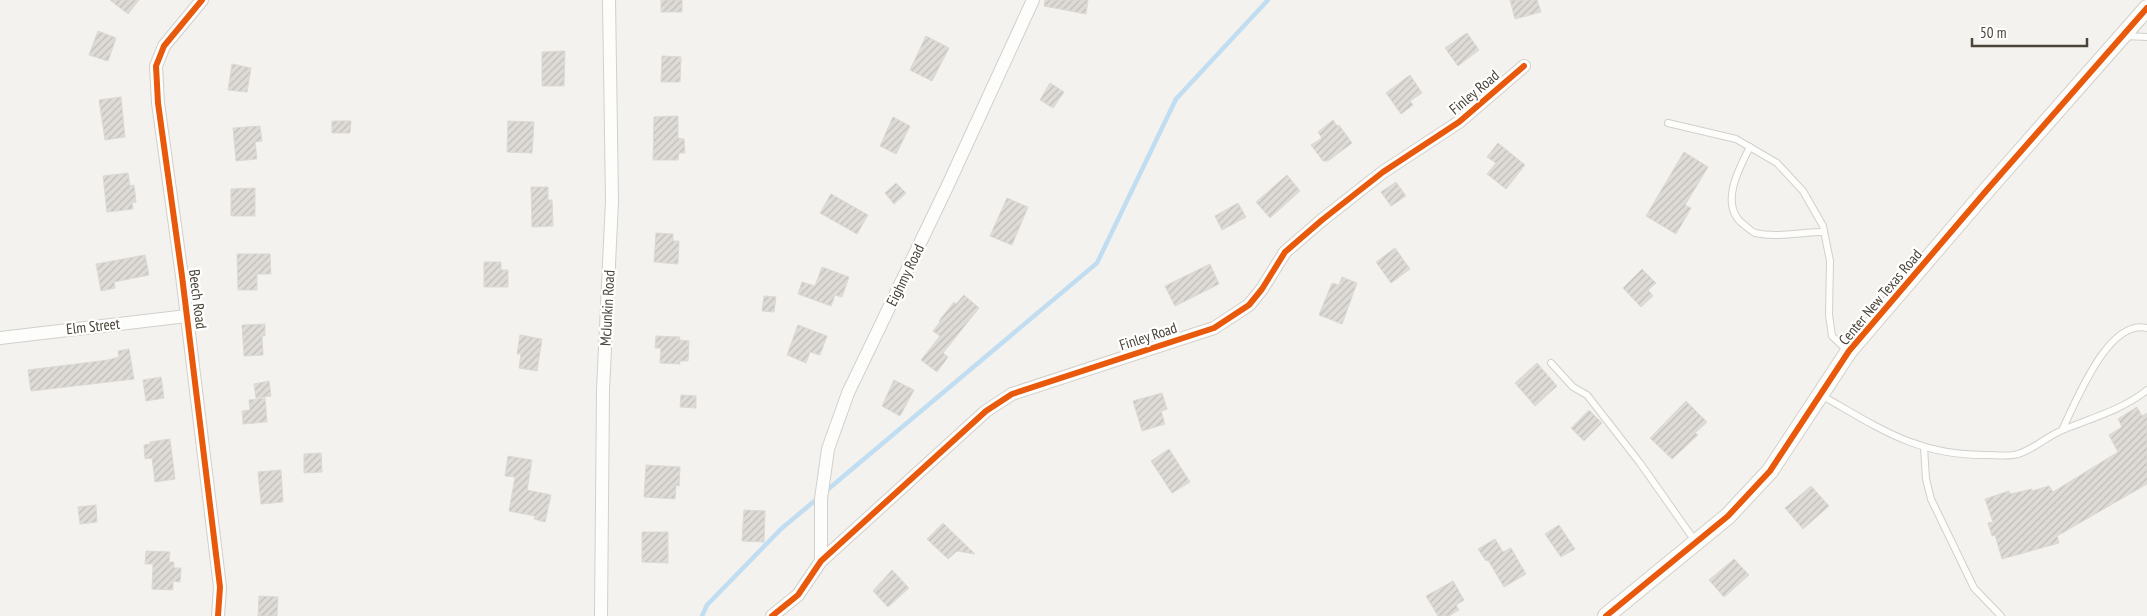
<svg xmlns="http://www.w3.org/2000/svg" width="2147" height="616" font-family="'PT Sans Narrow',sans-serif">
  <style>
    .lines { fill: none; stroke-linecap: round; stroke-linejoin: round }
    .stream { stroke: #c0ddf1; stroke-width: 4.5 }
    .building { fill: url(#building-hatch); stroke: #dcd9d4 }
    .service-casing { stroke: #d2d0cb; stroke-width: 8 }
    .minor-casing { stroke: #d2d0cb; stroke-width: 14 }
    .tertiary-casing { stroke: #d2d0cb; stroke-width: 18 }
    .service { stroke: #fdfdfc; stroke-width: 6 }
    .minor { stroke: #fdfdfc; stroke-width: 12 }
    .tertiary { stroke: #fdfdfc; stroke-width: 16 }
    .cycleway-casing { stroke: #fff; stroke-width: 9 }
    .cycleway { stroke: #e8590c; stroke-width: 6 }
    .labels { text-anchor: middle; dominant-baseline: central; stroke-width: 4.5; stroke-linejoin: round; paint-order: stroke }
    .street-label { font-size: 15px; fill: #4b4439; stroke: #fff }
  </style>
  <defs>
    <pattern id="building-hatch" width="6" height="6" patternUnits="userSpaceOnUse" patternTransform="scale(1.25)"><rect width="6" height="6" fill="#dedbd6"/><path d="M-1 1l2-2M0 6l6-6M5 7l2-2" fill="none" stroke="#c0bdb8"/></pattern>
  </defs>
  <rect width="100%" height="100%" fill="#f4f2ee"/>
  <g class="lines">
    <g class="stream">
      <polyline points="826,491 1097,263 1176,99 1268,0"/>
      <polyline points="702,616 707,605 781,529 818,498"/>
    </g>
  </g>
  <g class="building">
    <polygon points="110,0 139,0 128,14"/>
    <rect x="661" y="0" width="21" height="12"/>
    <polygon points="1045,0 1088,0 1086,14 1044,6"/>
    <polygon points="1510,0 1537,0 1541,12 1515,19"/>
    <polygon points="98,31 116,38 108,61 89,55"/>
    <polygon points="1467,33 1479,50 1458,66 1445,48"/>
    <polygon points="926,36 949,48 932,81 910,70"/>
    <polygon points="565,51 564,86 542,86 542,52"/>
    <polygon points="662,56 681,57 680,82 661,82"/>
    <polygon points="232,64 251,68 247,92 228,90"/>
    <polygon points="1410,75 1422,93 1410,101 1413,105 1401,114 1386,93"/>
    <polygon points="1050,83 1064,92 1053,108 1040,100"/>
    <polygon points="121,97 125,137 105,140 99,100"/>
    <polygon points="678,116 678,138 684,139 685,153 679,153 678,160 653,160 654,117"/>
    <polygon points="893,117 910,126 896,154 880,146"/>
    <polygon points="1333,120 1337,126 1339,125 1352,143 1328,161 1323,161 1311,145 1322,138 1318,132"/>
    <polygon points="332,121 351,121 350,133 332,133"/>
    <polygon points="508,121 534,122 532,153 507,152"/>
    <polygon points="260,126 262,141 255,142 257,159 236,161 233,128"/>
    <polygon points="1498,143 1525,165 1506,189 1487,174 1496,163 1487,157"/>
    <polygon points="1684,152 1708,167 1685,205 1691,208 1676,234 1646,216"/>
    <polygon points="128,173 130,186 134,185 136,202 132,203 133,209 107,212 103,176"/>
    <polygon points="1287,175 1300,191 1270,218 1256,202"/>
    <polygon points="1396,182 1406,196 1391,206 1381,192"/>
    <polygon points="896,183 906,193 894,204 885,193"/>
    <polygon points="531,187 548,187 548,200 552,200 553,226 532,227"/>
    <polygon points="255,188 255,216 231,216 231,189"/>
    <polygon points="831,194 868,215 857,234 820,213"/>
    <polygon points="1007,198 1028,207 1012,245 990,236"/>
    <polygon points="1238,203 1246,217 1222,230 1215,216"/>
    <polygon points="656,233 673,234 673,241 679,241 678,264 654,262"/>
    <polygon points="1395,248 1410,269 1391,283 1376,262"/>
    <polygon points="237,254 270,254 271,274 257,274 257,290 238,290"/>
    <polygon points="145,255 149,275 114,282 115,288 101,291 96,264"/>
    <polygon points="484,262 501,262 501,270 508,270 508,287 484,287"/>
    <polygon points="1210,264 1219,284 1175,306 1165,286"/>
    <polygon points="822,267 849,277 842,297 835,295 831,306 798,294 802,282 815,286"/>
    <polygon points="1642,269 1656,283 1648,290 1653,296 1641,307 1623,288"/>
    <polygon points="1342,277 1357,283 1342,324 1319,315 1332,283 1339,285"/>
    <polygon points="964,295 979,308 943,353 948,357 937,372 921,360 940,336 933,331 940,322 939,321 954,302 956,304"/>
    <polygon points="764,296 776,297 774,312 762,311"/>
    <polygon points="265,324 265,336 262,336 263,355 244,356 242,325"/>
    <polygon points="798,325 827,336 820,355 810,352 806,363 787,355"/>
    <polygon points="520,335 542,339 537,371 519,368 521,354 517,354"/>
    <polygon points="656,336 680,337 679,340 689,341 688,361 680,361 680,364 660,363 661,348 655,348"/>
    <polygon points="129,349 134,379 31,391 28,370 108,360 119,357 118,351"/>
    <polygon points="1537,363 1557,386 1535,406 1515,383"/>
    <polygon points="161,377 164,398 146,401 143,380"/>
    <polygon points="894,380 914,390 900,416 882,406"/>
    <polygon points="269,381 271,396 256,398 254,384"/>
    <polygon points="1162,393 1167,409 1161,411 1165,424 1142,431 1133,401"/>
    <polygon points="681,395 696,396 696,408 680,407"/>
    <polygon points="265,398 267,422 243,424 242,411 250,410 249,400"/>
    <polygon points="1686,401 1707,422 1695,433 1698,435 1672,459 1650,438"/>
    <polygon points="2137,407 2142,416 2147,413 2147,484 2057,536 2059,543 2002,559 1995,535 1992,536 1988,523 1993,522 1985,499 2009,491 2010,494 2032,489 2032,491 2049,486 2053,492 2118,452 2109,435 2122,427 2118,419"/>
    <polygon points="1589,410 1602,423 1584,441 1571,428"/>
    <polygon points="170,439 175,479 155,482 152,458 145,459 144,445 150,444 150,442"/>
    <polygon points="1169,449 1190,482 1172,493 1151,461"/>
    <polygon points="321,453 322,472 304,473 304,454"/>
    <polygon points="508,456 532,460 527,490 551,495 545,522 534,519 535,516 509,511 515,477 505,476"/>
    <polygon points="646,465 680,467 679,486 676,485 675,499 644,497"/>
    <polygon points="281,470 283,502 261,504 258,472"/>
    <polygon points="1811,486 1829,506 1803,529 1785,508"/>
    <polygon points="96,505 97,522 80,524 78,507"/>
    <polygon points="744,510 765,511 764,542 742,541"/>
    <polygon points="943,523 975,554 957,551 948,559 927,539"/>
    <polygon points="1559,525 1575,549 1561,557 1545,534"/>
    <polygon points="642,532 668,532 668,563 642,562"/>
    <polygon points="1495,539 1503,552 1511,548 1526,574 1504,587 1488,560 1486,561 1478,549"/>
    <polygon points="146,551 170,552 169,562 174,562 174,568 181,568 180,582 173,581 173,590 152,589 153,564 145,564"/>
    <polygon points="1734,559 1749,575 1724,597 1709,580"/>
    <polygon points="892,570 909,588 888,607 873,591"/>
    <polygon points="1453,581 1464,600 1456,605 1459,610 1449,616 1438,616 1426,596"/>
    <polygon points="259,596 278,597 277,616 258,616"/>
  </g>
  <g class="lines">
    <defs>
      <g id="service">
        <polyline points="2125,36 2147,37"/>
        <polyline points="1668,123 1736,139 1777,163 1803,191 1823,226 1830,261 1829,315 1832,336 1848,351"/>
        <path d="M1750,147c-11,21 -31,58 -7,77 4,3 8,7 12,9 22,5 47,-1 69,-1"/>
        <polyline points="1551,363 1573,387 1587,395 1640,463 1695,541"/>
        <path d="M1821,395c58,33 96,61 166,60 10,0 22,2 31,-1 17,-5 30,-19 47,-25 27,-11 59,-20 82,-39"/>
        <path d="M2062,430c14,-28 46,-112 85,-102"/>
        <polyline points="1924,447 1926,479 1931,499 1974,588 2001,616"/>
      </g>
      <g id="minor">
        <polyline points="202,0 164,46 156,66 158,103 182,276 220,587 218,616"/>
        <polyline points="0,338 187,316"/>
        <polyline points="821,561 821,499 828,449 848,393 947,187 1033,0"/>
        <polyline points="601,616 603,390 612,201 609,0"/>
        <polyline points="772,616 798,595 821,561 986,411 1012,394 1214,328 1249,305 1262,289 1285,252 1322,220 1383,172 1459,122 1524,66"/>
      </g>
      <polyline id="tertiary" points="1606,616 1728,516 1770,471 1849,351 1986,191 2147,8"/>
    </defs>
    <use href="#service" class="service-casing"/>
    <use href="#minor" class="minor-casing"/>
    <use href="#tertiary" class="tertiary-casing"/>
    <use href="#service" class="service"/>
    <use href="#minor" class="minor"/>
    <use href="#tertiary" class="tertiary"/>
    <defs>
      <g id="cycleway">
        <polyline points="202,0 164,46 156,66 158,103 182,276 220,587 218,616"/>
        <polyline points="772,616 798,595 821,561 986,411 1012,394 1214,328 1249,305 1262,289 1285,252 1322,220 1383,172 1459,122 1524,66"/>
        <polyline points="1606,616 1728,516 1770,471 1849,351 1986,191 2147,8"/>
      </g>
    </defs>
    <use href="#cycleway" class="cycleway-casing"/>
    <use href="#cycleway" class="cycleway"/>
  </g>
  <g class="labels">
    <g class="street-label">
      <text transform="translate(1474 92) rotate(-40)">Finley Road</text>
      <text transform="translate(905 275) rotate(-64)">Eighmy Road</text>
      <text transform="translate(1880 297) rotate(-50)">Center New Texas Road</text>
      <text transform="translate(198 299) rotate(83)">Beech Road</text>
      <text transform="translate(607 308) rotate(-87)">McJunkin Road</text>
      <text transform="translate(93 326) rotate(-6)">Elm Street</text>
      <text transform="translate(1148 336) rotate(-18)">Finley Road</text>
    </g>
  </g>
  <path d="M1972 38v8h115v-8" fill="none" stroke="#4b4439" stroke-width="2.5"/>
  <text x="1980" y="38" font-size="15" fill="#4b4439" stroke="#ffffff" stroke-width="4" paint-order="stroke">50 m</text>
</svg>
